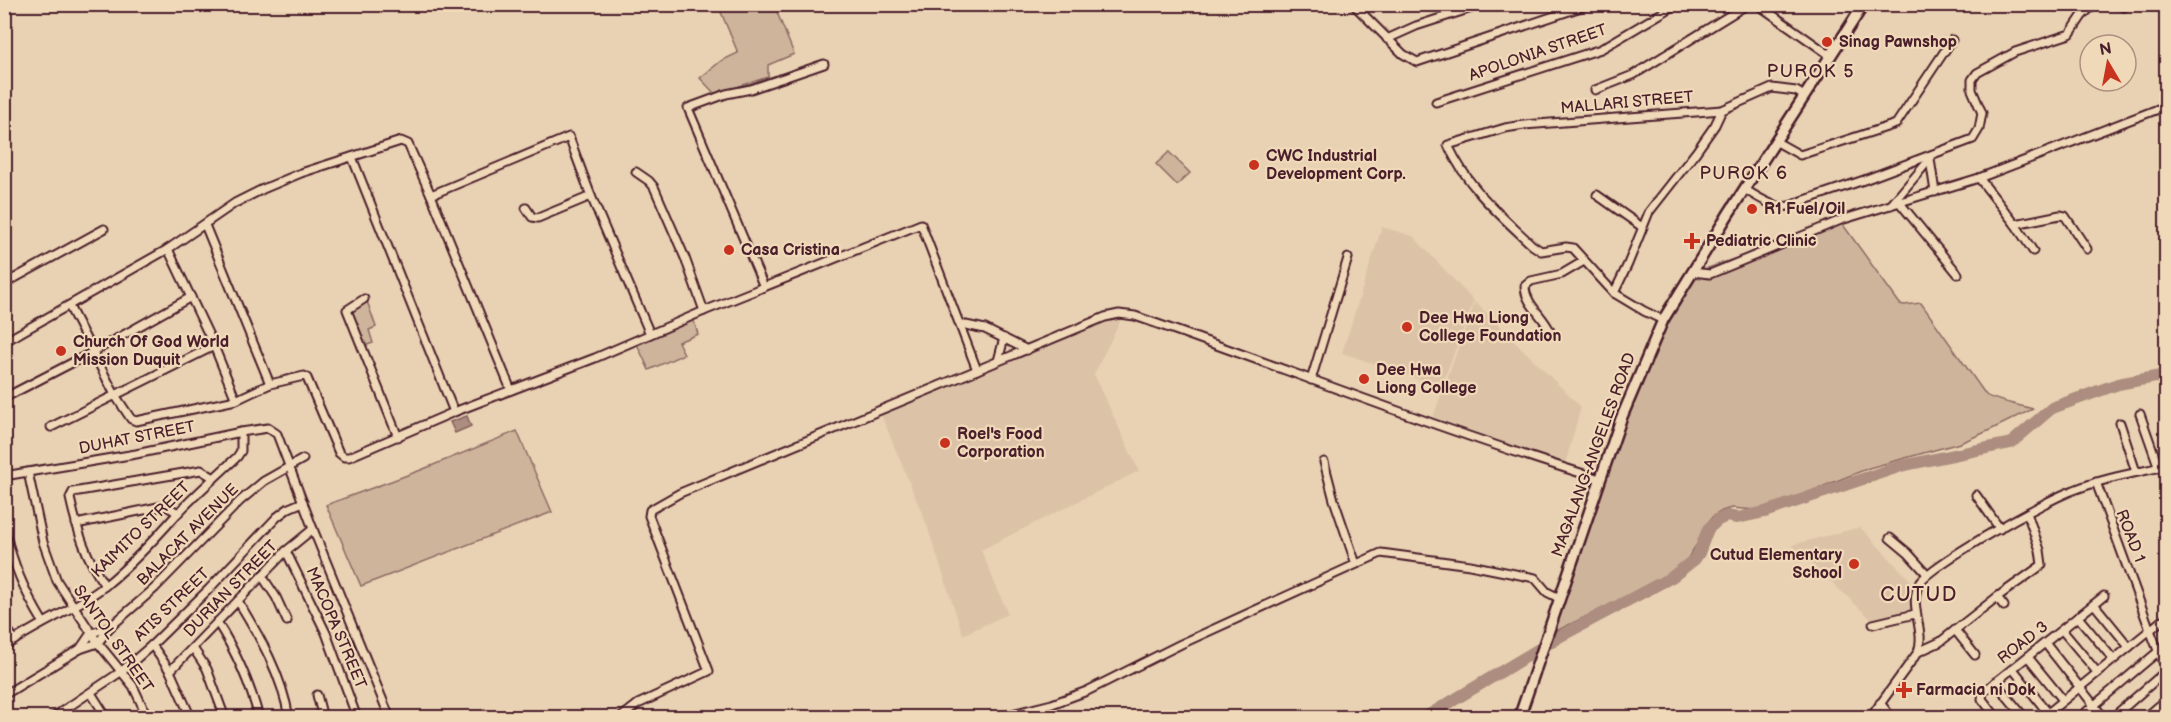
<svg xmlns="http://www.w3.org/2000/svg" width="2171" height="722" font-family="'Balsamiq Sans',sans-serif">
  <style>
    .built { fill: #dcc3a8 }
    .green { fill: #cfb49c; stroke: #8c6a64; stroke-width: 1.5 }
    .water { fill: #ac8d7f; stroke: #85615d; stroke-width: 1.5 }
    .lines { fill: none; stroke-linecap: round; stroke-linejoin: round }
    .river { stroke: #ac8d7f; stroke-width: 12 }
    .minor-casing { stroke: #4a1f2b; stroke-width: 11 }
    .major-casing { stroke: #4a1f2b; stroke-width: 14 }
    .minor { stroke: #f0d9b9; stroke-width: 7 }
    .major { stroke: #f0d9b9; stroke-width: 9 }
    .poi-dot { fill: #c8321e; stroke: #f0d9b9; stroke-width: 2 }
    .labels { text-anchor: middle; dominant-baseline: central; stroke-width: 4.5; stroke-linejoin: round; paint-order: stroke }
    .poi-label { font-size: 16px; font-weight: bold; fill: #4a1f2b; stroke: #f0d9b9; text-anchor: start }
    .street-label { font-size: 16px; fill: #4a1f2b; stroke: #f0d9b9 }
    .neighbourhood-label { font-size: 18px; letter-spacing: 1.5px; fill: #4a1f2b; stroke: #f0d9b9 }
    .quarter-label { font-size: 20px; letter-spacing: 1.5px; fill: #4a1f2b; stroke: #f0d9b9 }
  </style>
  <rect width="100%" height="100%" fill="#e9d2b3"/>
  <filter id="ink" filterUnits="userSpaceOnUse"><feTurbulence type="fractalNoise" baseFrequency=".0167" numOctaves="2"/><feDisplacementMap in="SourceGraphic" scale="12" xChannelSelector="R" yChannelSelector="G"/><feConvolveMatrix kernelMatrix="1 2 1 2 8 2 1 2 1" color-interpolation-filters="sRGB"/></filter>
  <g filter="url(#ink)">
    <g class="built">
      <polygon points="1382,227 1413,236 1474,301 1441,387 1342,353"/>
      <polygon points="1475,302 1581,407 1565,465 1433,417"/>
      <polygon points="1119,316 1122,318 1094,374 1139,471 981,550 1008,614 963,635 926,523 880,412"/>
      <polygon points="1860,527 1914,584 1913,613 1873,621 1792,545"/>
    </g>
    <g class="green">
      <polygon points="718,5 774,5 794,54 768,65 768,77 715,94 700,78 721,61 738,53"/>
      <polygon points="1169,152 1190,173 1177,185 1156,164"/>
      <path d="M1841,222l59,82 4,1 17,-2 65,92c6,5 37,11 47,14l-45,22 -28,12 -91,25 -98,39 -14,3 -26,-2 -9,3 -10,6 -9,12 -6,15 -11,17 -12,11 -21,12 -103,50 64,-187 34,-90 45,-84z"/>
      <polygon points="367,301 376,327 369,330 373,343 364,346 350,307"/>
      <polygon points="693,318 698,334 678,342 684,354 649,370 636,342"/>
      <polygon points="517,431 552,512 361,586 326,505 421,470"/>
    </g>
    <polygon class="water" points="467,416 471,426 455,433 450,422"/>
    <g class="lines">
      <polyline class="river" points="1424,718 1559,637 1672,577 1695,559 1699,553 1708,529 1718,520 1727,516 1737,518 1765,512 1901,466 2011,443 2052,408 2118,384 2166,375"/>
      <defs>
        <g id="minor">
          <polyline points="1353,4 1403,54 1417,62 1590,4"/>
          <polyline points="1757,4 1831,56"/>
          <polyline points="2115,4 2124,7"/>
          <polyline points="1387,39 1416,26 1484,4"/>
          <polyline points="1595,90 1633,75 1748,4"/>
          <polyline points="1436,102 1601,49 1677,4"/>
          <polyline points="1775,141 1800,155 1896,124 1952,40"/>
          <polyline points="352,157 454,412"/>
          <polyline points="1930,159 1935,192"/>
          <polyline points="636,172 649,181 654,187 685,258 704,311"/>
          <polyline points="1979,178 2015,224 2033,251"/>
          <path d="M1744,189c18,10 35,25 55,13l65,-22 109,-41 6,-10 3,-16 -10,-23v-10l5,-7 38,-21 55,-18 12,-18 12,-12"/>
          <polyline points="431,195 569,137 591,196 650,334"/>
          <polyline points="1597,195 1642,227"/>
          <polyline points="1900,203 1958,274"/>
          <polyline points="1891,205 1930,159"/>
          <polyline points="526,208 532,217 538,218 591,196"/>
          <polyline points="2015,224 2060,215 2065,216 2087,249"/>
          <polyline points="205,225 270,384"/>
          <polyline points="168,249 214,346 236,400"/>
          <polyline points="1692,272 1710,274 1841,220 1979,178 2166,106"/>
          <polyline points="4,284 104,229"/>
          <polyline points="764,287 688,108 726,94 751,89 824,64"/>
          <polyline points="1614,293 1628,264 1649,212 1696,152 1715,125 1722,110"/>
          <polyline points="364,299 347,310 398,437"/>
          <polyline points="69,306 115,395 131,419 136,421 236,400 270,384 304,376 307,378 339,453 344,457 349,457 454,412 595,358 704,311 921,224 977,370"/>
          <path d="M1663,320l-19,-9 -30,-18 -41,-45 -7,-1 -25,4 -9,-6c-34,-32 -64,-57 -84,-100l57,-17 19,-3 198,-15 50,-22 24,3 8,5"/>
          <polyline points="961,324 985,329 1027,350"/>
          <path d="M1550,331c-7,-16 -25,-27 -25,-45l6,-5 31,-7 22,-13"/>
          <polyline points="4,342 168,249 235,203 263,189 301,173 401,141 408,144 431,195 511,390"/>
          <polyline points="998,361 1004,338"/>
          <polyline points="1311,380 1348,258"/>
          <polyline points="4,398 93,352 191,297"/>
          <polyline points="2140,414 2159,468"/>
          <polyline points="2120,423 2136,472"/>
          <polyline points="51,427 214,346"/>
          <polyline points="1324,462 1334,500 1356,564"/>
          <polyline points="28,472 43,542 57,581 98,643 133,686 148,718"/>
          <polyline points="4,476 136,454 241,432 268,428 277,434 313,529 390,718"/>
          <polyline points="2096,482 2150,630 2161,658 2166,665"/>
          <polyline points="1976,495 2000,529"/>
          <polyline points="76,524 163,506 168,507 178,513"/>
          <path d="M4,528c10,38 19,61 39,94"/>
          <polyline points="1890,538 1908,553 1927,574"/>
          <polyline points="286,551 326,633 357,718"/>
          <polyline points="262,576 276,597 287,621"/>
          <path d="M105,586c-19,-28 -28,-56 -35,-88l3,-6 128,-22 13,8"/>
          <polyline points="1997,597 2004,606"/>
          <path d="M238,601c22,36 44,74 51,117"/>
          <polyline points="2094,604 2129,647"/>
          <polyline points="2078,617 2113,659"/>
          <path d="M217,622c19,30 33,61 42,96"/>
          <polyline points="1873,624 1915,614"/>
          <polyline points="4,625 15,640"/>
          <polyline points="1955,630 1975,655"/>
          <polyline points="2062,630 2097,672"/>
          <polyline points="2045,643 2104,718"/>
          <polyline points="152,645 170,671 191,718"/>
          <path d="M4,647c32,-23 71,-37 102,-62 26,-21 49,-46 71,-71 19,-20 39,-38 60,-57l4,-6v-19"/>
          <polyline points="193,648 207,669 225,718"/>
          <polyline points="80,649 91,633 109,628"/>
          <polyline points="1918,652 1940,642 1997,597 2042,565 2040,550 2027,513"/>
          <polyline points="2028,657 2063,700"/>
          <polyline points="2013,669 2048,713"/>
          <polyline points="170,671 286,551 313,529"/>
          <polyline points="1995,682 2025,718"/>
          <polyline points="91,693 107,718"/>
          <polyline points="4,695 80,649 98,643 109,628 155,588 240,501 264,481 303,459"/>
          <polyline points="317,695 323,718"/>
          <polyline points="1880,703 1892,718"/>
          <polyline points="52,718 122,671 152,645 209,589 277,517 289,508 303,502"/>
          <path d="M620,718l18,-14 71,-33 -60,-155 1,-6 30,-17 425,-176 14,-3 16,2c155,54 308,115 465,163"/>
          <polyline points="996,718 1052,704 1087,691 1181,644 1381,553 1470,565 1535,578 1547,592 1559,598"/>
          <path d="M1870,718l48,-66c8,-21 -10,-46 1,-68 8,-18 131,-86 155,-94 30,-12 61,-17 92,-24"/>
          <polyline points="1997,718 1982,699 1983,692 2104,596"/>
          <polyline points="2042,718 2166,617"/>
          <polyline points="2079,718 2166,645"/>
          <polyline points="2112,718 2166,671"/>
          <polyline points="2145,718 2166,700"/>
        </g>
        <polyline id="major" points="1519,718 1621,419 1663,320 1729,213 1864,4"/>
      </defs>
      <use href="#minor" class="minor-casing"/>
      <use href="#major" class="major-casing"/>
      <use href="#minor" class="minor"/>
      <use href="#major" class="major"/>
    </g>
  </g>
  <g class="poi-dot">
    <circle cx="1827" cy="42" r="6"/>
    <circle cx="1254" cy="165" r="6"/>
    <circle cx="1752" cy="209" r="6"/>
    <path d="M1689 232h6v6h6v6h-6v6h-6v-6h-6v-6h6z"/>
    <circle cx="729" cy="250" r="6"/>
    <circle cx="1407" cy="327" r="6"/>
    <circle cx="61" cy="351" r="6"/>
    <circle cx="1364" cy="379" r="6"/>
    <circle cx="945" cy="443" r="6"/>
    <circle cx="1854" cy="564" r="6"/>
    <path d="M1901 681h6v6h6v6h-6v6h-6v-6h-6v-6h6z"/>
  </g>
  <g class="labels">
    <g class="poi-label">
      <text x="1839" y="42">Sinag Pawnshop</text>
      <text x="1266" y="156">CWC Industrial<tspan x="1266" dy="18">Development Corp.</tspan></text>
      <text x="1764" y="209">R1 Fuel/Oil</text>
      <text x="1706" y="241">Pediatric Clinic</text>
      <text x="741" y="250">Casa Cristina</text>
      <text x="1419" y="318">Dee Hwa Liong<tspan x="1419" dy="18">College Foundation</tspan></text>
      <text x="73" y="342">Church Of God World<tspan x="73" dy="18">Mission Duquit</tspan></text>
      <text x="1376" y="370">Dee Hwa<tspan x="1376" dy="18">Liong College</tspan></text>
      <text x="957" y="434">Roel's Food<tspan x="957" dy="18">Corporation</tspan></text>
      <text x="1842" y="555" text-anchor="end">Cutud Elementary<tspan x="1842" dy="18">School</tspan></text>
      <text x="1916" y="690">Farmacia ni Dok</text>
    </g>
    <g class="street-label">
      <text transform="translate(1538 53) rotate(-19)">APOLONIA STREET</text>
      <text transform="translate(1627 103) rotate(-5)">MALLARI STREET</text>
      <text transform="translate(137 438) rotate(-11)">DUHAT STREET</text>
      <text transform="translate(1594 455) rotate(-70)">MAGALANG-ANGELES ROAD</text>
      <text transform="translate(141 530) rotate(-44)">KAIMITO STREET</text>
      <text transform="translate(188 535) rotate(-45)">BALACAT AVENUE</text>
      <text transform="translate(2130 536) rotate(69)">ROAD 1</text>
      <text transform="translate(231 589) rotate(-46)">DURIAN STREET</text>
      <text transform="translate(172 605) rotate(-44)">ATIS STREET</text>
      <text transform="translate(336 628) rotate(67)">MACOPA STREET</text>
      <text transform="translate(113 639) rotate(55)">SANTOL STREET</text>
      <text transform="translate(2023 643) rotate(-38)">ROAD 3</text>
    </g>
    <g class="neighbourhood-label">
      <text x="1811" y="71">PUROK 5</text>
      <text x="1744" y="173">PUROK 6</text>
    </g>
    <g class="quarter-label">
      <text x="1919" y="595">CUTUD</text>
    </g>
  </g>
  <rect width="2171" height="722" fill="none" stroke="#f0d9b9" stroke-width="24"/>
  <rect x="12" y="12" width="2147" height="698" fill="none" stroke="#4a1f2b" stroke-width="2" filter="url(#ink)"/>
  <g transform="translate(2108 63) rotate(350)"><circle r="28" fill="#f0d9b9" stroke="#ae8f80" stroke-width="1.5"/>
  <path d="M0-4.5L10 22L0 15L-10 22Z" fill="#c8321e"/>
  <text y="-9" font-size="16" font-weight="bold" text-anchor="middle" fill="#4a1f2b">N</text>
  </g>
</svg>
